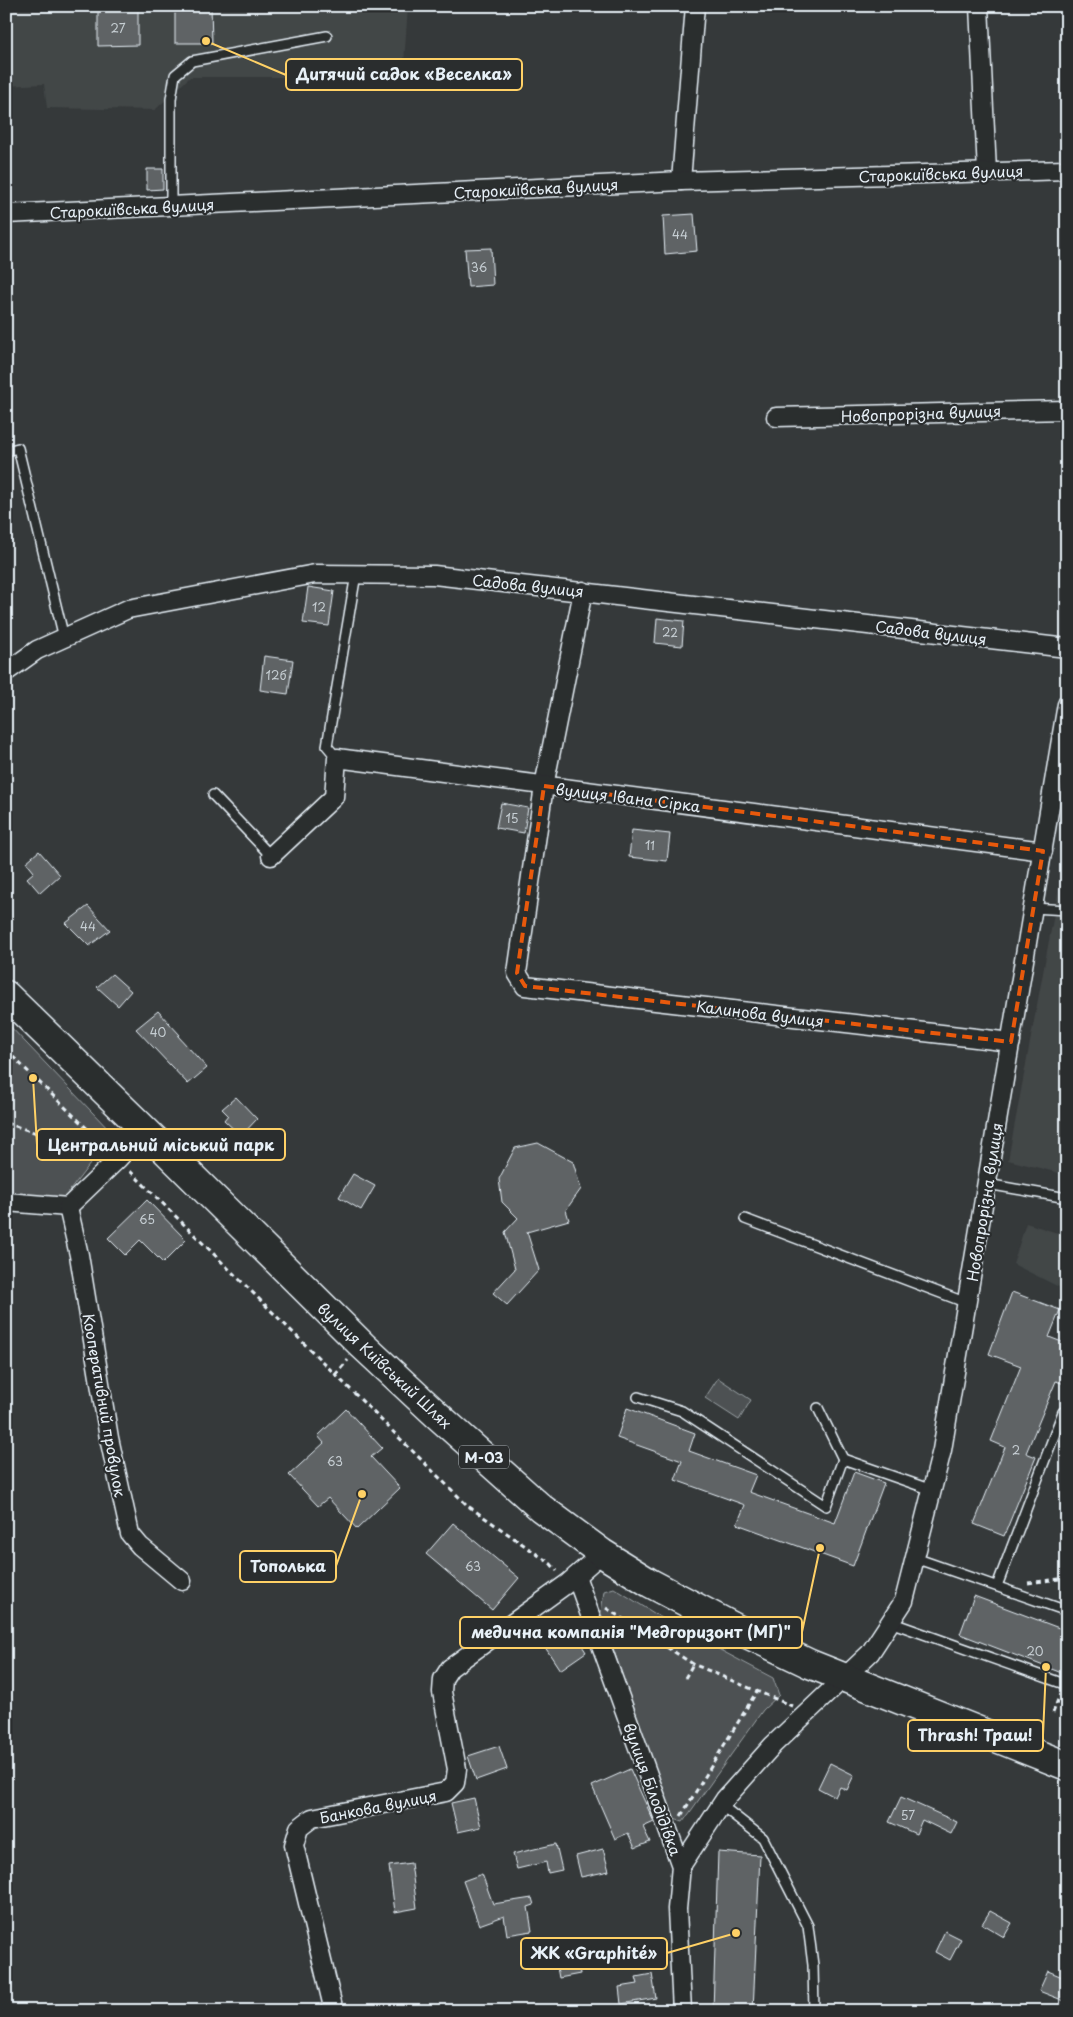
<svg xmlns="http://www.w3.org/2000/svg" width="1073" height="2017" font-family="'Playpen Sans',sans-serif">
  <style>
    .built { fill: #424647 }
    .green { fill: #4d5152; stroke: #9aa1a5 }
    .building { fill: #5f6365; stroke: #e8f1f8 }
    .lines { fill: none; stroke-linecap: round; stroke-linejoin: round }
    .lane-casing { stroke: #e8f1f8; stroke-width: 12 }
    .street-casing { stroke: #e8f1f8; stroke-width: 21 }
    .highway-casing { stroke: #e8f1f8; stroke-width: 31 }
    .path { stroke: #e8f1f8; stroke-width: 3; stroke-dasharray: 5 4; stroke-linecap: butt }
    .lane { stroke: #2a2d2e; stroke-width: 9 }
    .street { stroke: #2a2d2e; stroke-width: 18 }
    .highway { stroke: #2a2d2e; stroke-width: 28 }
    .marked { fill: none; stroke: #e8590c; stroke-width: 4; stroke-dasharray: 10 6; stroke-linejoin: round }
    .labels { text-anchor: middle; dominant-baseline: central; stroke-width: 4.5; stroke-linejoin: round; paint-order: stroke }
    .number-label { font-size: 12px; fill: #c6ced3 }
    .shield { fill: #2a2d2e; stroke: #afb6bb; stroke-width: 1 }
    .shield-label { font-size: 14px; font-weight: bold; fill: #e8f1f8 }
    .street-label { font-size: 15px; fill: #e8f1f8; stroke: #2a2d2e }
    .leader { fill: none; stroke: #ffd166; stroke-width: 2 }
    .callout-dot { fill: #ffd166; stroke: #2a2d2e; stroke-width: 2 }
    .callout { fill: #2a2d2e; stroke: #ffd166; stroke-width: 2 }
    .callout-label { font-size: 16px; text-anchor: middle; font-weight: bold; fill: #e8f1f8 }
  </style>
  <rect width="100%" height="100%" fill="#35393a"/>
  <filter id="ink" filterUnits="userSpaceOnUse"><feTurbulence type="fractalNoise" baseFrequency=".02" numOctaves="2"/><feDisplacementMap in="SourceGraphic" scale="10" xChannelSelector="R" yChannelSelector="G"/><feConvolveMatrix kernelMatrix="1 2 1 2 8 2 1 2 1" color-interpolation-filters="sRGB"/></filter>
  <g filter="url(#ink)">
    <g class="built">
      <polygon points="6,6 408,6 403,77 190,77 155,110 47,108 44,84 6,86"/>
      <polygon points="1067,844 1067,1175 1008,1160"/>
      <polygon points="1026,1223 1067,1236 1067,1291 1013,1264"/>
    </g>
    <g class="green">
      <polygon points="6,1022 113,1134 64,1198 6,1193"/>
      <polygon points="718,1378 751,1400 739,1420 705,1398"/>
      <polygon points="614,1588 673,1625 773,1678 779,1695 763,1710 683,1822 671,1818 601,1613 604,1591"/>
    </g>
    <g class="building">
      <polygon points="98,6 138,6 138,45 98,46"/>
      <polygon points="175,6 211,6 212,43 175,43"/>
      <polygon points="147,169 163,169 163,189 147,190"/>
      <polygon points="694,214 697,251 665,254 663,216"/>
      <polygon points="491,248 493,285 468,287 465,249"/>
      <polygon points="308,587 334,591 329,626 303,623"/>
      <polygon points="657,618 684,621 682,646 655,643"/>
      <polygon points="264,656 293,660 288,694 260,690"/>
      <polygon points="501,803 528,808 524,833 496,828"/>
      <polygon points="632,830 670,834 667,861 629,857"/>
      <polygon points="39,851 60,875 40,893 27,878 34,872 26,862"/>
      <polygon points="88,906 110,930 89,946 66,923"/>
      <polygon points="112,974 131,991 118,1006 97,987"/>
      <polygon points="158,1011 180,1035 178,1036 207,1068 188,1084 136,1029"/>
      <polygon points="236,1097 257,1119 241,1136 224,1120 228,1115 222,1109"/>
      <polygon points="538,1143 573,1162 581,1189 566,1210 569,1220 527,1232 539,1270 507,1305 493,1293 515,1269 505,1232 518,1218 502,1202 499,1179 515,1148"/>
      <polygon points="353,1174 375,1186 361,1210 339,1197"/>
      <polygon points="147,1200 186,1240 163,1263 140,1240 125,1255 108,1238"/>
      <polygon points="1012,1292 1060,1310 1049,1337 1067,1344 1067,1385 1056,1381 1026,1453 1036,1457 1004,1536 974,1524 1005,1447 991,1441 1021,1366 989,1354"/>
      <polygon points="627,1408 695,1433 689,1451 756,1475 749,1492 835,1523 854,1472 884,1483 853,1566 737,1524 745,1505 675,1480 682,1461 617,1438"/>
      <polygon points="346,1409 382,1448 371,1457 400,1488 357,1529 328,1498 318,1506 289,1475 324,1443 318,1436"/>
      <polygon points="453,1523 519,1578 492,1610 426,1554"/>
      <polygon points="974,1596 1067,1631 1067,1675 960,1634"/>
      <polygon points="568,1624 586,1652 560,1670 541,1641"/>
      <polygon points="499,1746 507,1769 476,1780 468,1756"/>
      <polygon points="830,1763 854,1775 847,1790 840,1787 835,1797 818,1788"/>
      <polygon points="630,1769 654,1822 643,1827 650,1842 635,1848 628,1833 615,1839 592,1786"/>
      <polygon points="901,1797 957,1822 951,1834 922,1820 916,1834 889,1822"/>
      <polygon points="474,1798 481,1827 458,1832 451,1803"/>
      <polygon points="556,1844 562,1870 548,1873 546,1862 517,1869 513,1854"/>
      <polygon points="603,1849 609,1871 581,1877 576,1856"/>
      <polygon points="718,1852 760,1855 753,2011 713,2011"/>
      <polygon points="411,1863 417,1908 395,1912 389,1866"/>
      <polygon points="482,1874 493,1904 532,1898 534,1905 528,1907 532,1931 507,1935 504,1916 479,1925 463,1881"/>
      <polygon points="990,1911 1012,1923 1004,1937 982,1924"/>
      <polygon points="945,1931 961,1939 950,1960 935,1952"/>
      <polygon points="576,1947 580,1974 559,1978 554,1951"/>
      <polygon points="1048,1971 1067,1979 1067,2002 1039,1991"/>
      <polygon points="652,1974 656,1998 621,2004 619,1987 638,1984 636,1977"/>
    </g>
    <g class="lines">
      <defs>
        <g id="lane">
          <polyline points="171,206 171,99 175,75 192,61 327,36"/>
          <polyline points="6,451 18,448 64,638"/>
          <polyline points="337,758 327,746 356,574"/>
          <polyline points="213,795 271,856"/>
          <polyline points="1033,908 1067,910"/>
          <polyline points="987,1184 1067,1198"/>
          <polyline points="745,1219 967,1303"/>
          <polyline points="638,1397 682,1411 826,1506 843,1459 932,1490"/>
          <polyline points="818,1408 843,1459"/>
          <polyline points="915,1558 1067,1611"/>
          <polyline points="997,1586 1063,1412 1067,1414"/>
          <polyline points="890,1622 1067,1685"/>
          <polyline points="721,1805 763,1838 808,1926 813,1965 814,2011"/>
        </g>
        <g id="street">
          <polyline points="979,6 987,172"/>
          <polyline points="681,181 695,6"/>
          <polyline points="6,214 681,181 1067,170"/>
          <polyline points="776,417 1067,410"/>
          <polyline points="583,591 544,786 517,973 525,986 1011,1042"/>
          <polyline points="6,672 37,650 128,609 315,574 434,575 1067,648"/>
          <polyline points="271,856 334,797 337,758 1043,851"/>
          <polyline points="6,1202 68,1207 118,1159 138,1137 150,1135"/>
          <polyline points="68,1207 79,1255 109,1438 130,1534 140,1546 182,1581"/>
          <polyline points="576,1576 681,1866 677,1909 682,2011"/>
          <polyline points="681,1866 725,1799 773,1745 870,1653 904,1601 942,1450 1067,704"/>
          <polyline points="334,2011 294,1845 299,1828 312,1818 446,1792 455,1783 457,1769 442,1692 443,1679 450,1668 568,1583 602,1553"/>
        </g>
        <polyline id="highway" points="6,995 150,1135 362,1345 436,1414 541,1508 602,1553 650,1583 743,1632 810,1664 1067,1766"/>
      </defs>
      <use href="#lane" class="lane-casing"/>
      <use href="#street" class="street-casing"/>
      <use href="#highway" class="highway-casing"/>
      <g class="path">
        <polyline points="6,1050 106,1147"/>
        <polyline points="6,1123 101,1154"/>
        <polyline points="130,1171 468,1506 551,1564 557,1571"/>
        <polyline points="335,1375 348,1360"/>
        <polyline points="1028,1583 1067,1578"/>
        <polyline points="606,1608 693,1664 792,1706"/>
        <polyline points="685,1678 693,1664"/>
        <polyline points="1053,1713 1060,1694"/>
        <polyline points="681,1816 757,1691"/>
      </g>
      <use href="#lane" class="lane"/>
      <use href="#street" class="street"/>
      <use href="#highway" class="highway"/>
    </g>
  </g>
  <path class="marked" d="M544,786l499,65 -32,191 -486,-56 -8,-13z"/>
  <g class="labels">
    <g class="number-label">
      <text x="118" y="28">27</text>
      <text x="680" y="234">44</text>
      <text x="479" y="267">36</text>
      <text x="319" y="607">12</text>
      <text x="670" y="632">22</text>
      <text x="276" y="675">12б</text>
      <text x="512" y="818">15</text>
      <text x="650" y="845">11</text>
      <text x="88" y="926">44</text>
      <text x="158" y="1032">40</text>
      <text x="147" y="1219">65</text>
      <text x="1016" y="1450">2</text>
      <text x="335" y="1461">63</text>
      <text x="473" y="1566">63</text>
      <text x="1035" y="1651">20</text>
      <text x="908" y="1815">57</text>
    </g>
    <rect class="shield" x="459" y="1445.5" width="50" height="23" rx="4"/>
    <g class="shield-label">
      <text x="484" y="1457">М-03</text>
    </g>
    <g class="street-label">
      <text transform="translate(941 173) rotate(-2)">Старокиївська вулиця</text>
      <text transform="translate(536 188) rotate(-3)">Старокиївська вулиця</text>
      <text transform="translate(132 208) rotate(-3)">Старокиївська вулиця</text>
      <text transform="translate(921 413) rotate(-2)">Новопрорізна вулиця</text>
      <text transform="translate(528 585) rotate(6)">Садова вулиця</text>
      <text transform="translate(931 632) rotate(7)">Садова вулиця</text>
      <text transform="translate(628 797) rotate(7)">вулиця Івана Сірка</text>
      <text transform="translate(760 1013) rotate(7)">Калинова вулиця</text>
      <text transform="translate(984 1202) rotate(-81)">Новопрорізна вулиця</text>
      <text transform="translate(385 1365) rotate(43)">вулиця Київський Шлях</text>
      <text transform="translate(105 1405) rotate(80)">Кооперативний провулок</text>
      <text transform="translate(653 1789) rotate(70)">вулиця Білодідівка</text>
      <text transform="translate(378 1806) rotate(-11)">Банкова вулиця</text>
    </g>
  </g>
  <path class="leader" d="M206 41L286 75M33 1078L37 1145M362 1494L336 1566M820 1548L802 1632M1046 1667L1043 1735M736 1933L667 1953"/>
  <g class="callout-dot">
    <circle cx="206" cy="41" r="5"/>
    <circle cx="33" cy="1078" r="5"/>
    <circle cx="362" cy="1494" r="5"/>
    <circle cx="820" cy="1548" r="5"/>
    <circle cx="1046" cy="1667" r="5"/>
    <circle cx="736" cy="1933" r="5"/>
  </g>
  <g class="callout">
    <rect x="286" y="59" width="236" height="31" rx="5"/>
    <rect x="37" y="1129" width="248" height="31" rx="5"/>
    <rect x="240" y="1551" width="96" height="31" rx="5"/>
    <rect x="460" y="1617" width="342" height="31" rx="5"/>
    <rect x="908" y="1720" width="135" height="31" rx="5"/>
    <rect x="521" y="1938" width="146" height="31" rx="5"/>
  </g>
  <g class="callout-label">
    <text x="404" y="80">Дитячий садок «Веселка»</text>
    <text x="161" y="1151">Центральний міський парк</text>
    <text x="288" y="1572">Тополька</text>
    <text x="631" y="1638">медична компанія "Медгоризонт (МГ)"</text>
    <text x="975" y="1741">Thrash! Траш!</text>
    <text x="594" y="1959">ЖК «Graphité»</text>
  </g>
  <rect width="1073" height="2017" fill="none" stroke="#2a2d2e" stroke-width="25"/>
  <rect x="12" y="12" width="1048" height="1992" fill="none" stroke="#e8f1f8" stroke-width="2" filter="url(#ink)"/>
</svg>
